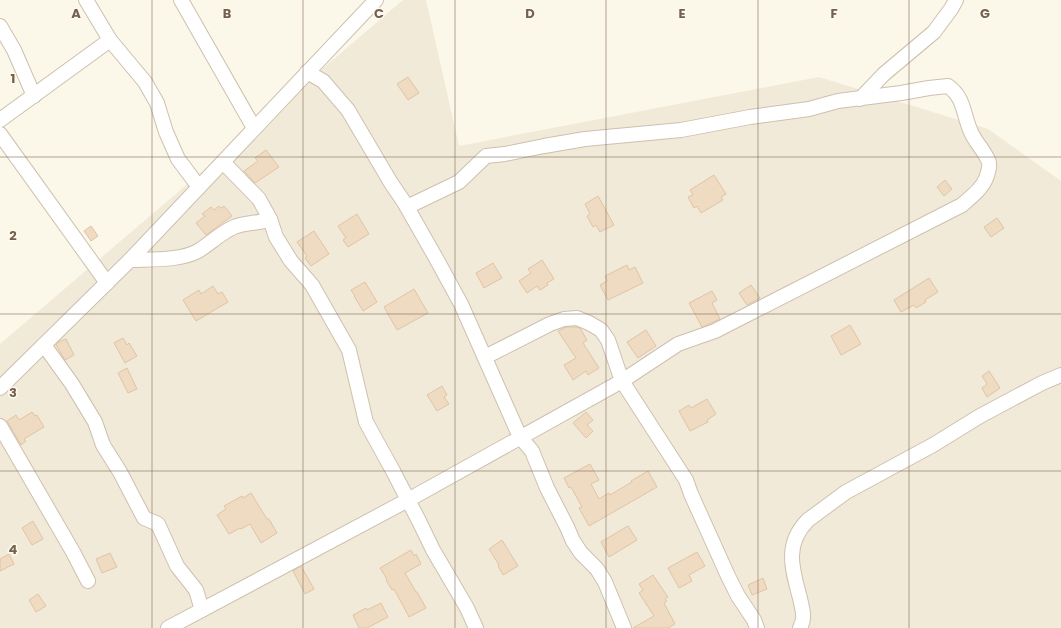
<svg xmlns="http://www.w3.org/2000/svg" width="1061" height="628" font-family="Poppins,sans-serif">
  <style>
    .residential { fill: #f2ead8 }
    .building { fill: #efdbc2; stroke: #e0c4a4 }
    .lines { fill: none; stroke-linecap: round; stroke-linejoin: round }
    .minor-casing { stroke: #cdc0af; stroke-width: 16 }
    .minor { stroke: #fff; stroke-width: 14 }
    .grid { fill: none; stroke: #74614e; stroke-width: 1; stroke-opacity: 0.55 }
    .grid-label { font-size: 13px; text-anchor: middle; font-weight: bold; fill: #74614e; stroke: #fefaef; stroke-width: 3; stroke-linejoin: round; paint-order: stroke }
  </style>
  <rect width="100%" height="100%" fill="#fbf7e9"/>
  <polygon class="residential" points="403,0 426,0 459,146 819,77 988,129 1061,181 1061,628 0,628 0,344"/>
  <g class="building">
    <polygon points="408,77 419,93 408,100 397,84"/>
    <polygon points="266,150 279,167 255,183 244,171 258,161 255,158"/>
    <polygon points="714,175 726,194 721,197 723,200 701,213 697,206 694,208 688,197 693,195 690,190"/>
    <polygon points="945,180 952,189 944,196 937,187"/>
    <polygon points="598,196 614,225 600,232 596,225 593,227 587,216 590,214 585,204"/>
    <polygon points="219,206 221,208 224,206 232,216 206,235 196,223 205,216 202,214 211,207 214,210"/>
    <polygon points="357,214 369,234 348,247 343,240 346,238 338,226"/>
    <polygon points="997,218 1004,228 991,237 984,227"/>
    <polygon points="91,226 98,236 91,241 84,231"/>
    <polygon points="314,231 329,254 311,266 305,258 307,256 297,242"/>
    <polygon points="542,260 554,279 547,283 548,285 540,290 537,286 527,293 519,281 531,273 528,269"/>
    <polygon points="493,263 502,278 484,288 476,273"/>
    <polygon points="627,265 629,270 635,267 643,283 608,300 600,285 607,281 605,276"/>
    <polygon points="929,278 938,292 925,300 926,302 916,308 914,305 901,312 894,300"/>
    <polygon points="365,282 377,302 363,311 354,296 355,296 351,290"/>
    <polygon points="751,285 760,298 747,305 739,293"/>
    <polygon points="213,286 218,294 222,292 228,302 196,321 183,300 199,290 201,294"/>
    <polygon points="414,289 428,313 397,330 384,307"/>
    <polygon points="712,291 717,300 712,303 720,319 702,327 689,303"/>
    <polygon points="850,325 861,344 841,355 831,336"/>
    <polygon points="566,327 576,327 580,328 587,340 583,343 599,368 588,375 586,371 573,380 564,365 576,358 558,331"/>
    <polygon points="646,330 656,346 638,358 627,342"/>
    <polygon points="123,338 127,345 129,343 137,356 125,363 114,343"/>
    <polygon points="66,339 74,355 65,360 56,345 58,342"/>
    <polygon points="127,368 137,389 128,393 118,373"/>
    <polygon points="989,371 1000,388 987,397 982,388 987,384 982,376"/>
    <polygon points="442,386 447,395 444,397 449,404 437,411 427,395"/>
    <polygon points="707,399 716,414 707,420 708,422 690,431 679,411 689,405 691,408"/>
    <polygon points="32,412 35,416 37,415 44,427 24,439 26,441 21,445 7,421 16,415 19,420"/>
    <polygon points="586,412 593,420 587,425 593,431 586,438 573,423"/>
    <polygon points="590,464 599,480 591,484 599,499 609,493 610,495 632,482 631,481 648,471 657,487 589,526 579,508 582,507 571,487 569,488 564,478"/>
    <polygon points="251,493 267,519 269,519 277,533 261,543 250,524 241,529 240,528 229,534 217,515 226,509 224,506 242,496 243,498"/>
    <polygon points="33,521 43,539 32,545 22,528"/>
    <polygon points="628,526 637,540 609,557 601,542"/>
    <polygon points="502,540 518,566 503,575 498,566 499,565 489,549"/>
    <polygon points="411,550 414,556 416,554 421,564 405,573 416,592 417,592 426,608 409,617 394,589 392,590 386,580 387,579 380,568"/>
    <polygon points="697,552 705,566 689,575 692,581 679,588 668,568"/>
    <polygon points="110,553 117,567 102,573 96,559"/>
    <polygon points="9,554 14,564 0,571 0,559"/>
    <polygon points="301,566 314,589 305,594 293,571"/>
    <polygon points="653,575 668,597 665,599 667,601 664,603 675,624 668,628 633,628 654,616 639,593 643,590 639,584"/>
    <polygon points="763,578 767,589 752,595 748,585"/>
    <polygon points="38,594 46,606 36,612 29,600"/>
    <polygon points="381,603 388,617 367,628 359,628 353,615 366,608 367,610"/>
  </g>
  <g class="lines">
    <defs>
      <g id="minor">
        <polyline points="181,0 254,128"/>
        <polyline points="0,26 14,50 34,96"/>
        <polyline points="110,40 145,82 157,103 166,132 178,159 199,187"/>
        <polyline points="307,72 323,81 348,110 391,183 404,202 437,260 461,304 520,437 532,451 547,488 567,527 573,541 581,553 597,569 605,582 624,628"/>
        <polyline points="860,99 884,74 934,32 951,9 956,0"/>
        <polyline points="0,120 110,40 86,0"/>
        <polyline points="0,134 107,283"/>
        <polyline points="223,162 259,199 270,219 276,237 291,261 312,285 349,350 366,422 393,471 419,521 433,550 467,608 476,628"/>
        <path d="M130,260c20,-1 50,1 68,-9 12,-7 22,-18 36,-24 11,-5 24,-3 36,-8"/>
        <polyline points="44,345 72,384 95,422 103,445 120,472 144,518 158,524 177,566 196,590 202,610"/>
        <polyline points="485,357 550,324 564,319 577,318 589,323 601,330 608,340 622,381 686,480 691,494 728,576 738,596 754,620 757,628"/>
        <polyline points="0,388 130,260 376,0"/>
        <polyline points="0,426 73,552 88,581"/>
        <path d="M168,628l240,-128 214,-119 56,-37 37,-13 247,-126c10,-9 23,-18 26,-33 1,-3 2,-8 0,-12 -4,-10 -13,-18 -17,-28 -8,-17 -6,-34 -23,-46l-19,2 -28,5 -63,8 -29,8 -59,8 -69,13 -96,9 -41,7 -39,8 -19,2 -27,26 -52,25"/>
        <path d="M800,628c6,-11 2,-19 0,-30 -8,-29 -16,-54 8,-78l38,-28 87,-47 47,-29 62,-33 19,-8"/>
      </g>
    </defs>
    <use href="#minor" class="minor-casing"/>
    <use href="#minor" class="minor"/>
  </g>
  <path class="grid" d="M152,0v628M303,0v628M455,0v628M606,0v628M758,0v628M909,0v628M0,157h1061M0,314h1061M0,471h1061"/>
  <g class="grid-label">
    <text x="76" y="18">A</text>
    <text x="227" y="18">B</text>
    <text x="379" y="18">C</text>
    <text x="530" y="18">D</text>
    <text x="682" y="18">E</text>
    <text x="834" y="18">F</text>
    <text x="985" y="18">G</text>
    <text x="13" y="83">1</text>
    <text x="13" y="240">2</text>
    <text x="13" y="397">3</text>
    <text x="13" y="554">4</text>
  </g>
</svg>
